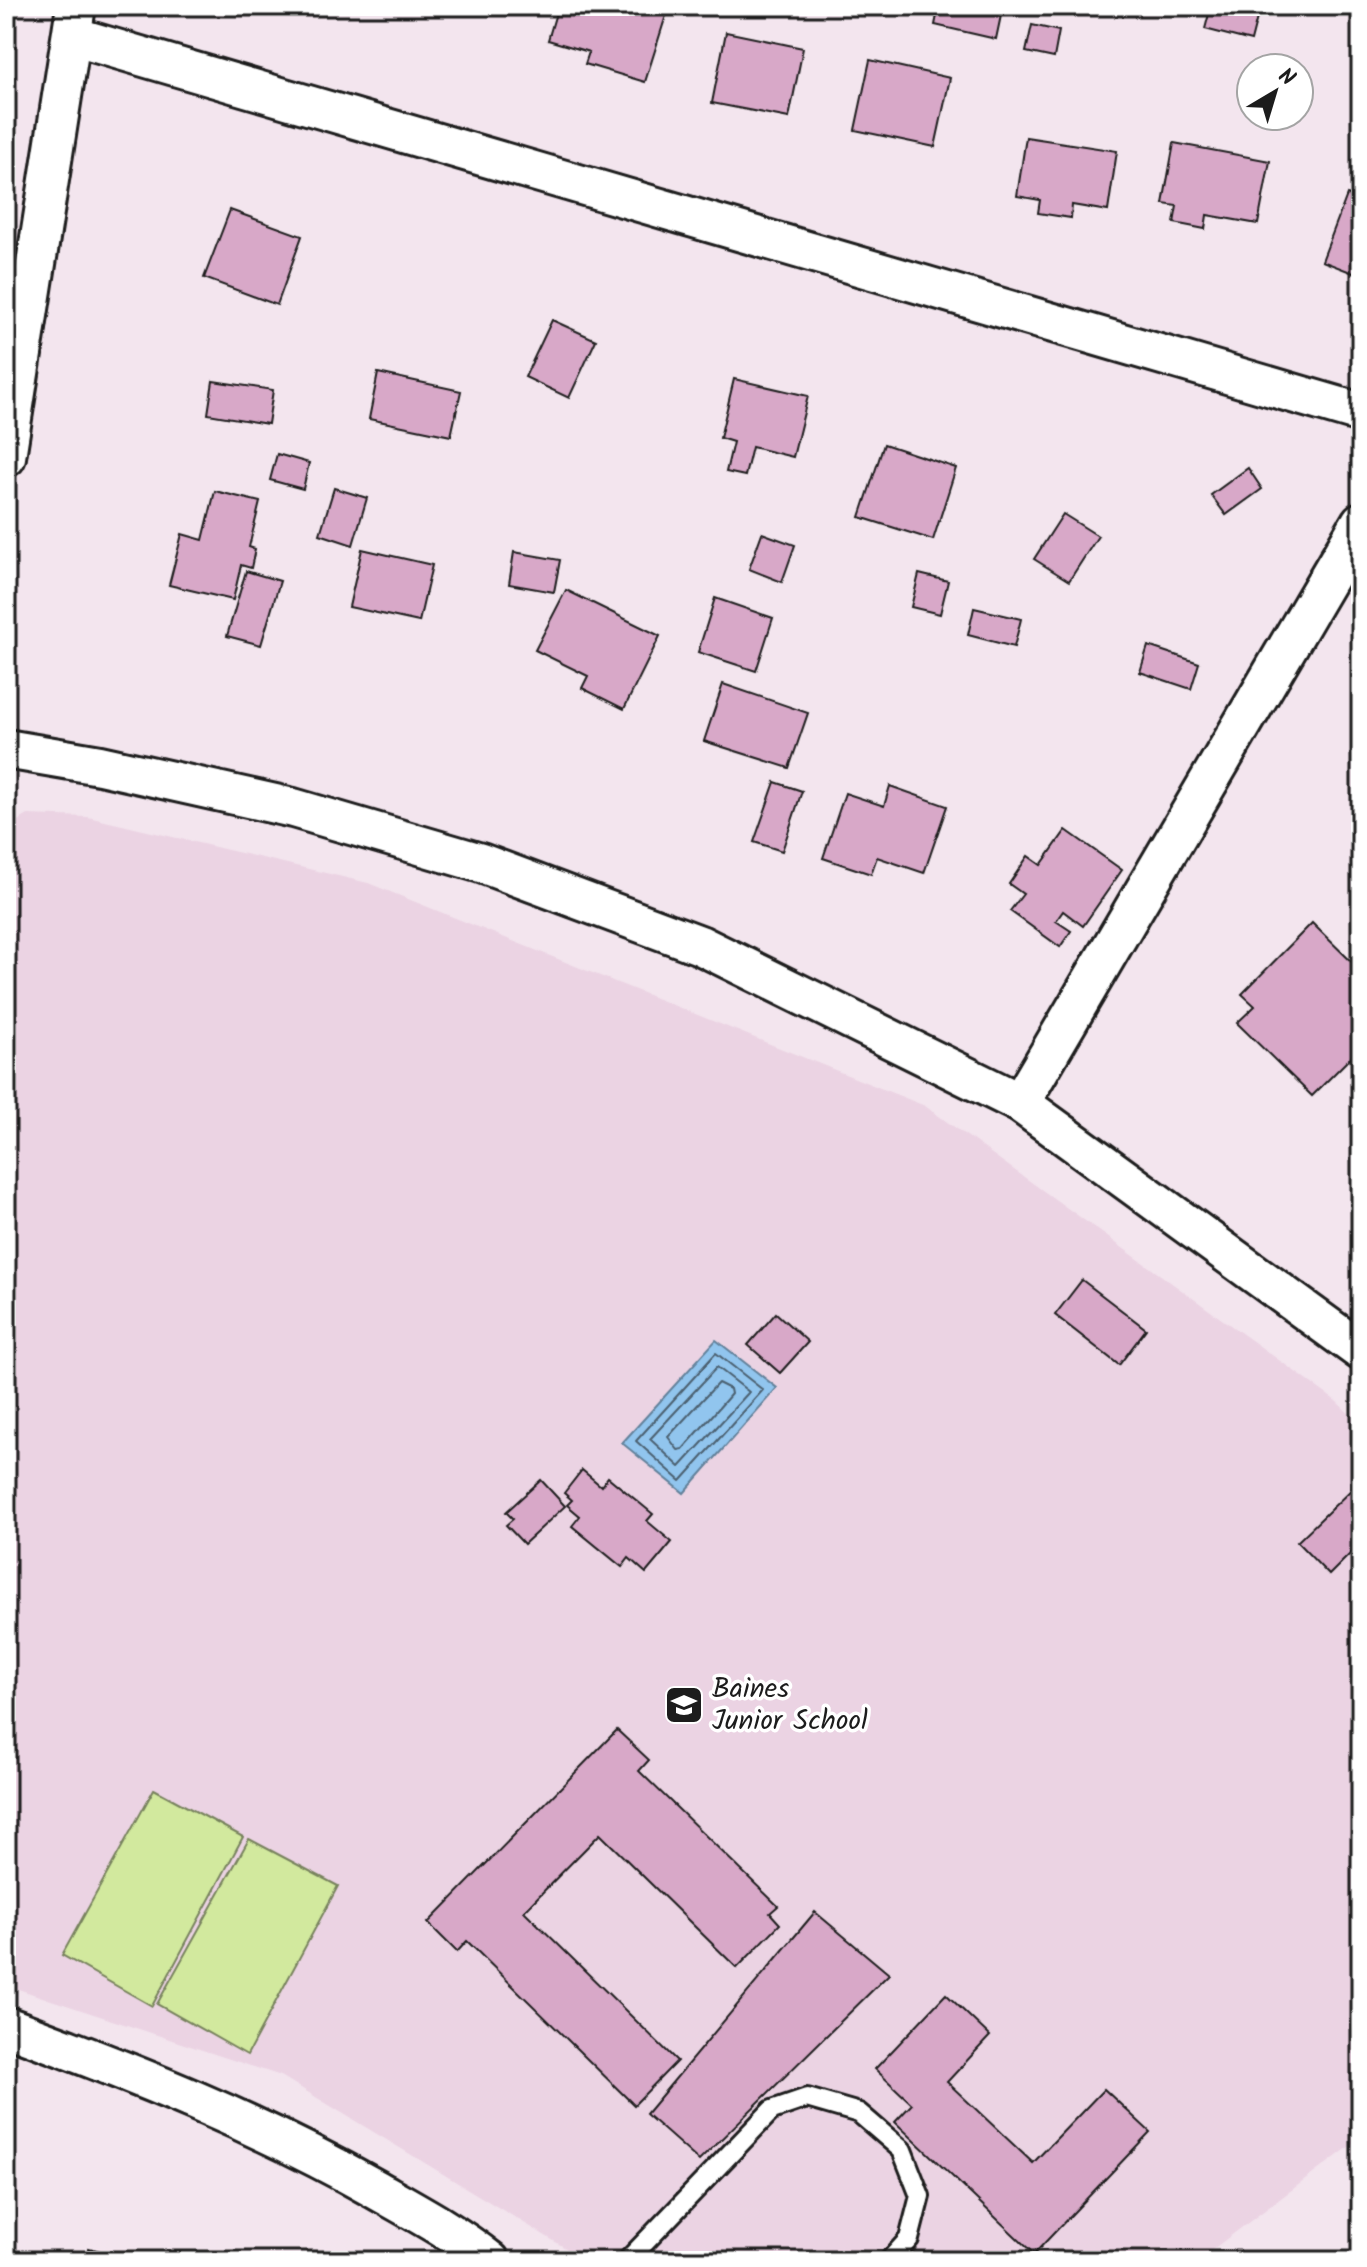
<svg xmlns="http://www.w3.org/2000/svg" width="1367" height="2267" font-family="Kalam,sans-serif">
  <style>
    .built { fill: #ebd3e3 }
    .green { fill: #d2e99e; stroke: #77825d; stroke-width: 2 }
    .water { fill: #91c5ee; stroke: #62819a; stroke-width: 2 }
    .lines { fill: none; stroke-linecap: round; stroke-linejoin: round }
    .shore { stroke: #4b6070; stroke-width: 2 }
    .building { fill: #d8a8c8; stroke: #1c1c1c; stroke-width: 2 }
    .lane-casing { stroke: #1c1c1c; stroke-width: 24 }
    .street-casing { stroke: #1c1c1c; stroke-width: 44 }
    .lane { stroke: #fff; stroke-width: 18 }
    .street { stroke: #fff; stroke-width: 38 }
    .labels { text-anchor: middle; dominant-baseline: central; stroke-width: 7; stroke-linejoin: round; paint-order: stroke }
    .poi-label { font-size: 28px; fill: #1c1c1c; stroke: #fff; text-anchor: start }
  </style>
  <rect width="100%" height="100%" fill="#f3e5ee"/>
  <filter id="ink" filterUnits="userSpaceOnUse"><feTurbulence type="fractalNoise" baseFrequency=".0125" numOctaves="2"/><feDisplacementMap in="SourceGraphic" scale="16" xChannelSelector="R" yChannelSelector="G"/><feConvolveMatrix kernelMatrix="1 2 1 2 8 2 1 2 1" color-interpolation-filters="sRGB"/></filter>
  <g filter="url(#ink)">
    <polygon class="built" points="28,815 88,817 368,883 925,1106 1336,1401 1361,1425 1361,2138 1197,2261 587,2261 281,2076 6,1985 6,828"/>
    <g class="green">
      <polygon points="6,274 21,277 6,369"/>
      <polygon points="154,1789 243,1837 152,2006 62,1955"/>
      <polygon points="249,1839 338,1886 247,2055 157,2004"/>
    </g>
    <polygon class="water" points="716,1340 777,1388 684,1493 622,1443"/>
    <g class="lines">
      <g class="shore">
        <polygon points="716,1353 763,1390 681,1481 636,1441"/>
        <polygon points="717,1367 749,1392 680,1467 650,1439"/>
        <polygon points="718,1383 730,1389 731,1394 683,1449 678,1450 668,1437"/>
      </g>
    </g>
    <g class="building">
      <polygon points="558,6 669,6 645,82 585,64 589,52 548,40"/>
      <polygon points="939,6 1003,6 996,39 935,25"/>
      <polygon points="1211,6 1260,6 1251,41 1205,29"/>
      <polygon points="1032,25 1059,31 1054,58 1026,52"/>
      <polygon points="726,32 803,48 789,118 712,103"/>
      <polygon points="870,60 950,78 935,147 855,130"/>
      <polygon points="1026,137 1117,151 1108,211 1072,205 1071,218 1038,213 1040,200 1017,196"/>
      <polygon points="1174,143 1270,161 1258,224 1207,215 1205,229 1174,223 1177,206 1163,204"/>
      <polygon points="1347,195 1361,200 1361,276 1322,261"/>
      <polygon points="230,210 302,236 277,305 204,278"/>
      <polygon points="552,320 596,340 569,398 525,377"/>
      <polygon points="378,373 461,391 451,436 369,419"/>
      <polygon points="734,379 808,396 793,457 752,447 745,476 726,472 733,442 720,438"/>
      <polygon points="213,381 273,390 268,424 208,414"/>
      <polygon points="884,444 956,468 933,540 860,517"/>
      <polygon points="277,454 309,463 303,489 270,480"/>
      <polygon points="1248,468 1262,489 1226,515 1211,495"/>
      <polygon points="334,488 367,498 353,545 320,534"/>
      <polygon points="215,491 260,502 249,547 255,549 251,568 241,565 233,600 169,585 182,534 203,540"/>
      <polygon points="1063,514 1098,536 1069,581 1034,559"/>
      <polygon points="762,533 795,545 782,582 749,569"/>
      <polygon points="362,549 432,565 419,622 349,607"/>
      <polygon points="514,552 560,560 554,592 509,584"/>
      <polygon points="246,571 280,581 261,645 227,636"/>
      <polygon points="919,574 948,581 940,614 911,607"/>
      <polygon points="566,590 660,636 624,709 582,688 588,676 535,650"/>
      <polygon points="715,598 773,618 756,671 698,652"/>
      <polygon points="974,608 1021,619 1014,647 968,635"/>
      <polygon points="1148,646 1199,663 1191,689 1140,672"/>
      <polygon points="723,684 808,713 789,768 704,741"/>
      <polygon points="775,782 802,791 782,851 754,842"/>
      <polygon points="890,786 947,806 924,873 877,857 871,874 823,858 845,793 884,806"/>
      <polygon points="1066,830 1122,870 1083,926 1063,911 1056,921 1071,931 1060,947 1010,911 1023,894 1009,884 1028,856 1041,865"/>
      <polygon points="1312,923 1361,971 1361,1047 1312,1096 1237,1023 1255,1006 1242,994"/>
      <polygon points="1082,1280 1146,1329 1119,1365 1055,1315"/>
      <polygon points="776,1313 808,1342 780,1373 748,1345"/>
      <polygon points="582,1470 601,1486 608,1477 653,1514 647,1521 672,1542 646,1573 629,1558 622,1567 572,1526 580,1516 567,1505 572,1500 564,1493"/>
      <polygon points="541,1480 565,1506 524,1544 506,1525 513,1519 506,1512"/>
      <polygon points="1355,1486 1361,1493 1361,1543 1329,1575 1297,1542"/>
      <polygon points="617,1730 649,1760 639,1771 778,1906 770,1913 780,1924 737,1968 600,1834 524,1911 677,2061 634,2105 467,1941 457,1952 428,1923"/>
      <polygon points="815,1912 889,1974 699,2161 646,2114"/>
      <polygon points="946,1994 990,2036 947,2082 1033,2163 1104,2089 1150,2132 1034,2254 895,2122 912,2104 875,2069"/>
      <polygon points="89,2248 137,2261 86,2261"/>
    </g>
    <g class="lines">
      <defs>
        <polyline id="lane" points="627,2261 772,2110 807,2098 859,2113 902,2150 920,2196 909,2239 889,2261"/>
        <g id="street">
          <polyline points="72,36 1361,413"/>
          <polyline points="6,457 76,6"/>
          <polyline points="6,749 100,765 293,808 481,863 700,945 1020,1103 1361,1351"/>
          <polyline points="1020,1103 1361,522"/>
          <path d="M6,2026c127,47 253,97 371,164 39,22 78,43 113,71"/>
        </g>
      </defs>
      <use href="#lane" class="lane-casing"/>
      <use href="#street" class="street-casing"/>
      <use href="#lane" class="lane"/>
      <use href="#street" class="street"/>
    </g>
  </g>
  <defs>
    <symbol id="school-square" viewBox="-11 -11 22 22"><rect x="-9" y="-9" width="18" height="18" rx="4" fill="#1c1c1c" stroke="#fff"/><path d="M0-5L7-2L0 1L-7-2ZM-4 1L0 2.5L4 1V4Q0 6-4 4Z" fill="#fff"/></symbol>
  </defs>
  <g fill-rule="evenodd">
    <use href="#school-square" x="662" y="1683" width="44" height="44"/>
  </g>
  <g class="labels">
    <g class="poi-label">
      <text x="712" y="1689">Baines<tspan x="712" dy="32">Junior School</tspan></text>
    </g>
  </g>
  <rect width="1367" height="2267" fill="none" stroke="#fff" stroke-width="32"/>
  <rect x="16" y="16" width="1335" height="2235" fill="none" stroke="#1c1c1c" stroke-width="3" filter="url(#ink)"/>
  <g transform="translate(1275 92) rotate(38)"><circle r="38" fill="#ffffff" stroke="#a4a4a4" stroke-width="2"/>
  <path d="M0-6L14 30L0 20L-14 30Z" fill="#1c1c1c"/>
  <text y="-12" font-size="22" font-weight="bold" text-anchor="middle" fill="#1c1c1c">N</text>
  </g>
</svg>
